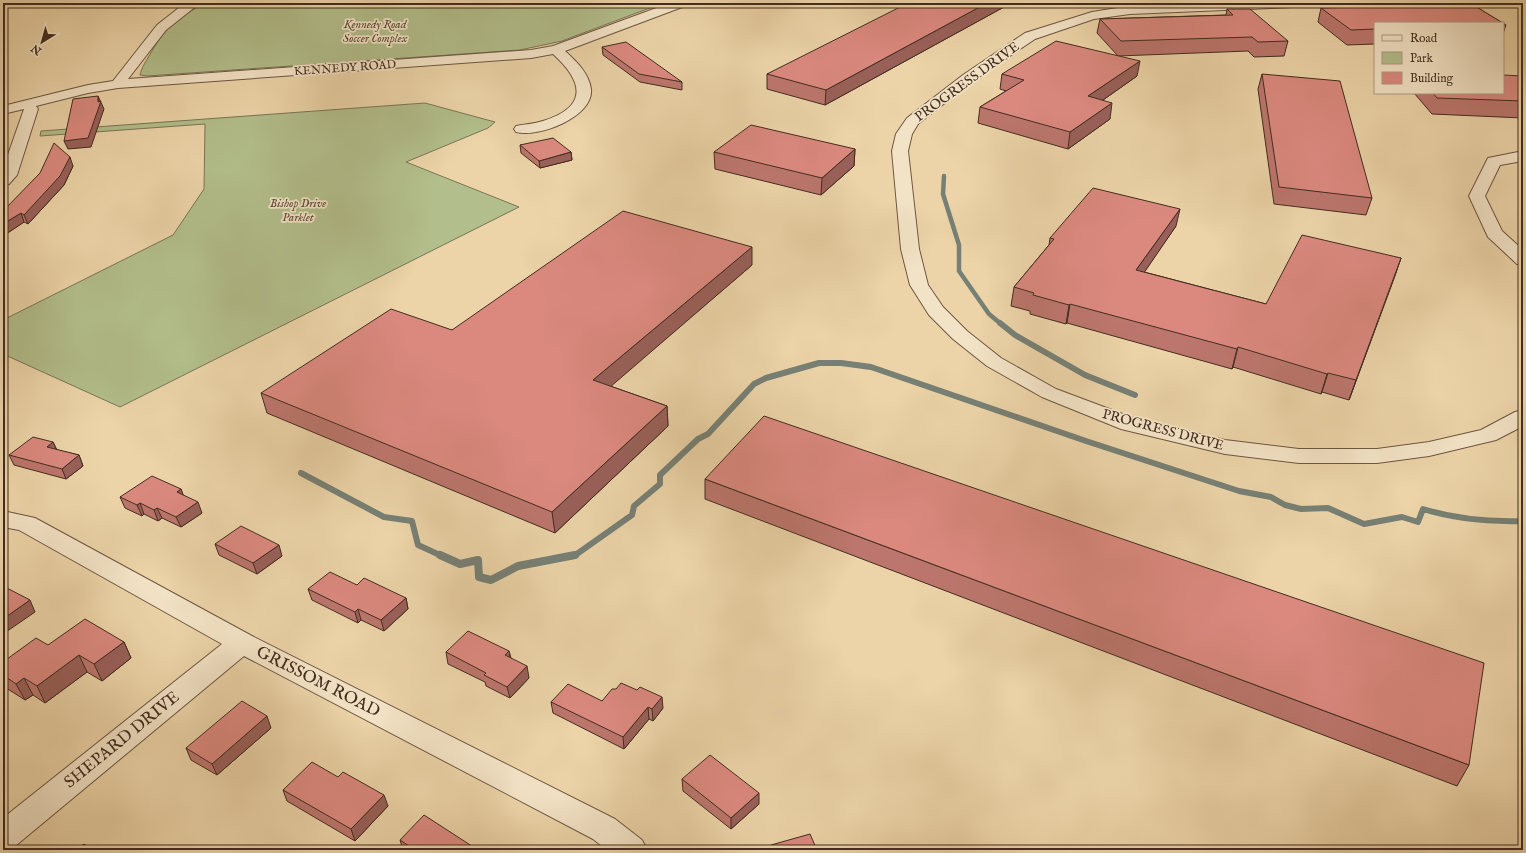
<svg xmlns="http://www.w3.org/2000/svg" width="1526" height="853" font-family="'IM FELL English',serif">
  <style>
    .green { fill: #b2be8b; stroke: #7a7556 }
    .lines { fill: none; stroke-linecap: round; stroke-linejoin: round }
    .stream-far2 { stroke: #778075; stroke-width: 4.5 }
    .stream-far1 { stroke: #778075; stroke-width: 6 }
    .stream { stroke: #778075; stroke-width: 8 }
    .minor-casing { stroke: #6d5642; stroke-width: 2 }
    .minor { fill: #f3e3c6; fill-rule: evenodd }
    .wall { fill: #bc766d; stroke: #432c20 }
    .shaded-wall { fill: #996059; stroke: #432c20 }
    .building { fill: #db897f; stroke: #432c20 }
    .labels { text-anchor: middle; dominant-baseline: central; stroke-width: 3.5; stroke-linejoin: round; paint-order: stroke }
    .far-park-label { font-size: 12px; font-style: italic; fill: #594935; stroke: #f3e3c6 }
    .far-street-label { font-size: 12px; fill: #432c20; stroke: #f3e3c6 }
    .street-label { font-size: 14px; fill: #432c20; stroke: #f3e3c6 }
    .near-street-label { font-size: 17px; fill: #432c20; stroke: #f3e3c6 }
  </style>
  <rect width="100%" height="100%" fill="#ecd4a8"/>
  <filter id="stains"><feTurbulence type="fractalNoise" baseFrequency=".005" numOctaves="4"/><feColorMatrix values="0 0 0 0 .2 0 0 0 0 .09 0 0 0 0 .02 0 0 0 .5 -.17"/></filter>
  <radialGradient id="worn" r=".72"><stop offset=".6" stop-color="#630" stop-opacity="0"/><stop offset="1" stop-color="#630" stop-opacity=".3"/></radialGradient>
  <g class="green">
    <path d="M206,3h457l-101,38 -42,9 -373,26 -7,-1c1,-6 6,-14 9,-19 16,-28 28,-39 57,-53z"/>
    <polygon points="425,103 495,122 488,128 406,162 519,207 120,407 3,354 3,320 173,235 204,189 205,124 40,136 41,131"/>
  </g>
  <g class="lines">
    <polyline class="stream-far2" points="944,176 943,194 959,245 959,271 989,314 1001,324"/>
    <g class="stream-far1">
      <polyline points="1000,323 1015,335 1085,375 1135,395"/>
      <polyline points="301,473 384,517 412,521 418,545 442,556"/>
      <path d="M574,556l58,-41 2,-9 26,-22v-9l38,-36 10,-5 46,-50 12,-6 53,-15h22l30,4 215,74 153,50 32,6 14,8 16,4 27,-1 36,16 38,-7 16,5 5,-13c32,10 66,13 100,12"/>
    </g>
    <polyline class="stream" points="440,555 460,564 478,560 479,577 491,580 518,566 575,555"/>
    <defs>
      <g id="minor">
        <path d="M185,3h15l-34,27 -38,49 403,-29 22,-4 117,-43h17l-2,3 -120,45c11,10 24,22 26,38 3,28 -53,49 -75,43l-2,-3 2,-3c9,-2 18,-2 27,-5 45,-14 41,-39 10,-67l-22,4 -413,30 -30,5 -52,13 2,3 -21,66 -8,9 -6,2v-17l21,-60 -21,5v-8l85,-21 25,-4 44,-56z"/>
        <polygon points="1209,3 1299,3 1293,7 1130,14 1094,19 1035,39 973,81 918,124 912,134 908,151 919,249 928,285 943,307 967,331 1001,358 1056,389 1136,419 1225,440 1299,449 1377,449 1429,442 1481,430 1515,412 1523,410 1523,426 1496,440 1429,456 1377,463 1299,463 1225,454 1121,429 1042,397 987,366 953,339 929,315 910,285 901,249 892,151 896,134 907,118 963,75 1025,33 1092,12 1130,6"/>
        <polygon points="1523,151 1523,161 1500,165 1485,196 1502,231 1523,250 1523,265 1517,264 1488,237 1469,196 1488,158"/>
        <polygon points="3,511 35,518 252,636 615,819 642,840 647,850 607,850 593,839 244,656 14,847 3,850 3,818 222,644 19,530 3,527"/>
      </g>
    </defs>
    <use href="#minor" class="minor-casing"/>
    <use href="#minor" class="minor"/>
  </g>
  <g class="wall">
    <polygon points="1424,3 1470,3 1506,25 1503,34 1503,23 1375,23 1375,44 1347,45 1318,22 1321,8 1424,5"/>
    <polygon points="1519,3 1523,3 1523,7"/>
    <polygon points="1004,7 825,105 767,89 767,74"/>
    <polygon points="1227,9 1288,41 1284,56 1254,57 1248,51 1118,56 1097,33 1100,19 1226,15"/>
    <polygon points="602,47 682,82 682,90 640,82 603,55"/>
    <polygon points="1002,74 1137,76 1103,100 1110,119 1068,149 978,123 980,107 1006,91 1000,89"/>
    <polygon points="1262,74 1372,198 1366,215 1274,204 1258,89"/>
    <polygon points="1523,76 1523,118 1432,114 1414,93 1503,93"/>
    <polygon points="520,145 571,152 572,160 540,168 521,153"/>
    <polygon points="855,149 854,166 821,195 715,169 714,152"/>
    <polygon points="73,166 64,185 28,224 24,222 3,236 3,211"/>
    <polygon points="1176,226 1144,272 1266,304 1401,258 1349,400 1322,392 1321,394 1233,367 1232,369 1067,323 1066,324 1030,314 1030,311 1011,306 1014,287 1049,245 1050,238"/>
    <polygon points="752,265 610,386 667,406 668,426 555,533 267,413 261,393 452,330"/>
    <polygon points="53,442 57,450 79,455 83,466 66,479 14,465 9,455"/>
    <polygon points="705,479 1469,765 1457,786 705,499"/>
    <polygon points="181,489 183,495 202,513 181,527 162,518 158,521 144,514 142,516 125,508 120,497"/>
    <polygon points="215,544 282,556 257,574 219,555"/>
    <polygon points="357,585 406,598 408,609 384,631 361,620 358,623 312,600 308,589"/>
    <polygon points="124,642 131,658 102,681 87,672 45,703 33,695 25,700 3,686 3,662 48,645"/>
    <polygon points="509,651 511,658 529,678 510,698 486,686 485,682 448,664 446,652"/>
    <polygon points="602,701 663,708 653,721 649,719 624,749 553,713 551,702"/>
    <polygon points="271,728 217,775 191,760 186,748"/>
    <polygon points="682,779 759,804 731,829 683,791"/>
    <polygon points="283,790 388,806 355,841 287,801"/>
    <polygon points="400,840 478,850 403,850"/>
  </g>
  <g class="shaded-wall">
    <polygon points="987,3 1004,3 1004,7 825,105 826,90"/>
    <polygon points="1140,61 1137,76 1086,112 1088,96"/>
    <polygon points="98,96 104,109 91,147 68,149 64,141 98,102"/>
    <polygon points="1112,103 1110,119 1068,149 1070,132"/>
    <polygon points="855,149 854,166 821,195 822,178"/>
    <polygon points="571,152 572,160 540,168 539,161"/>
    <polygon points="70,157 73,166 64,185 28,224 24,215"/>
    <polygon points="1180,209 1176,226 1133,289 1136,270"/>
    <polygon points="21,213 24,222 3,236 3,224"/>
    <polygon points="752,247 752,265 595,400 593,380"/>
    <polygon points="1401,258 1395,276 1349,400 1356,380"/>
    <polygon points="1070,304 1067,323 1066,324 1069,305"/>
    <polygon points="1238,347 1233,367 1232,369 1237,349"/>
    <polygon points="1328,373 1322,392 1321,394 1327,374"/>
    <polygon points="667,406 668,426 555,533 552,512"/>
    <polygon points="53,442 58,453 47,447"/>
    <polygon points="79,455 83,466 66,479 62,469"/>
    <polygon points="181,489 185,500 177,492"/>
    <polygon points="198,502 202,513 181,527 176,517"/>
    <polygon points="140,503 144,514 142,516 137,505"/>
    <polygon points="157,508 162,518 158,521 154,510"/>
    <polygon points="279,545 282,556 257,574 253,563"/>
    <polygon points="406,598 408,609 384,631 381,620"/>
    <polygon points="30,600 35,612 3,634 3,619"/>
    <polygon points="358,609 361,620 358,623 355,612"/>
    <polygon points="124,642 131,658 102,681 94,664"/>
    <polygon points="509,651 511,662 505,655"/>
    <polygon points="79,655 87,672 45,703 37,686"/>
    <polygon points="527,666 529,678 510,698 507,687"/>
    <polygon points="24,678 33,695 25,700 16,684"/>
    <polygon points="662,697 663,708 653,721 652,709"/>
    <polygon points="648,707 649,719 624,749 623,737"/>
    <polygon points="267,716 271,728 217,775 212,764"/>
    <polygon points="759,793 759,804 731,829 731,818"/>
    <polygon points="384,795 388,806 355,841 351,829"/>
  </g>
  <g class="building">
    <polygon points="908,3 987,3 826,90 767,74"/>
    <polygon points="1428,3 1470,3 1506,25 1503,25 1503,23 1375,23 1375,29 1351,30 1321,8 1429,5"/>
    <polygon points="1227,9 1250,9 1288,41 1258,42 1252,37 1121,41 1100,19 1233,15"/>
    <polygon points="1056,41 1140,61 1088,96 1112,103 1070,132 980,107 1024,80 1002,74"/>
    <polygon points="626,42 682,82 639,74 602,47"/>
    <polygon points="1262,74 1340,81 1372,198 1279,187"/>
    <polygon points="1503,75 1523,76 1523,101 1437,98 1433,93 1503,93"/>
    <polygon points="98,96 98,102 101,101 88,138 64,141 73,99"/>
    <polygon points="751,125 855,149 822,178 714,152"/>
    <polygon points="553,138 571,152 539,161 520,145"/>
    <polygon points="54,143 70,157 60,176 24,215 21,213 3,224 3,211 40,173"/>
    <polygon points="1093,188 1180,209 1136,270 1266,304 1302,235 1401,258 1356,380 1328,373 1327,374 1238,347 1237,349 1070,304 1069,305 1033,295 1034,293 1014,287 1054,239 1050,238"/>
    <polygon points="623,211 752,247 593,380 667,406 552,512 261,393 391,309 452,330"/>
    <polygon points="764,416 1484,663 1469,765 705,479"/>
    <polygon points="33,437 53,442 47,447 79,455 62,469 9,455"/>
    <polygon points="152,476 181,489 177,492 198,502 176,517 157,508 154,510 140,503 137,505 120,497"/>
    <polygon points="241,526 279,545 253,563 215,544"/>
    <polygon points="330,572 357,585 364,578 406,598 381,620 358,609 355,612 308,589"/>
    <polygon points="5,587 30,600 3,619 3,588"/>
    <polygon points="85,619 124,642 94,664 79,655 37,686 24,678 16,684 3,675 3,662 36,638 48,645"/>
    <polygon points="468,631 509,651 505,655 527,666 507,687 484,675 486,673 446,652"/>
    <polygon points="621,683 637,690 640,687 662,697 652,709 648,707 623,737 551,702 568,684 602,701 612,689 616,689"/>
    <polygon points="242,701 267,716 212,764 186,748"/>
    <polygon points="710,755 759,793 731,818 682,779"/>
    <polygon points="312,762 338,777 343,772 384,795 351,829 283,790"/>
    <polygon points="424,815 478,850 415,850 400,840"/>
    <polygon points="810,834 817,850 773,850 771,845"/>
    <polygon points="84,844 93,850 76,850"/>
  </g>
  <g class="labels">
    <g class="far-park-label">
      <text x="375" y="24">Kennedy Road<tspan x="375" dy="14">Soccer Complex</tspan></text>
      <text x="298" y="203">Bishop Drive<tspan x="298" dy="14">Parklet</tspan></text>
    </g>
    <g class="far-street-label">
      <text transform="translate(345 68) rotate(-4)">KENNEDY ROAD</text>
    </g>
    <g class="street-label">
      <text transform="translate(967 82) rotate(-36)">PROGRESS DRIVE</text>
      <text transform="translate(1163 430) rotate(15)">PROGRESS DRIVE</text>
    </g>
    <g class="near-street-label">
      <text transform="translate(318 682) rotate(27)">GRISSOM ROAD</text>
      <text transform="translate(122 740) rotate(-39)">SHEPARD DRIVE</text>
    </g>
  </g>
  <rect width="1526" height="853" fill="none" stroke="#ecd4a8" stroke-width="16"/>
  <rect x="4" y="4" width="1518" height="845" fill="none" stroke="#432c20" stroke-width="2"/>
  <rect x="8" y="8" width="1510" height="837" fill="none" stroke="#432c20"/>
  <rect x="1374" y="22" width="130" height="72" fill="#f3e3c6" stroke="#ad9a84"/>
  <rect x="1382" y="35" width="20" height="6" fill="#f3e3c6" stroke="#ad9a84"/>
  <text x="1410" y="42" font-size="12" fill="#432c20">Road</text>
  <rect x="1382" y="52" width="20" height="12" fill="#b2be8b" stroke="#ad9a84"/>
  <text x="1410" y="62" font-size="12" fill="#432c20">Park</text>
  <rect x="1382" y="72" width="20" height="12" fill="#db897f" stroke="#ad9a84"/>
  <text x="1410" y="82" font-size="12" fill="#432c20">Building</text>
  <g transform="translate(42 42) rotate(217)" stroke="#f3e3c6" stroke-width="3" paint-order="stroke">
  <path d="M0-3L7 15L0 10L-7 15Z" fill="#432c20"/>
  <text y="-6" font-size="11" font-weight="bold" text-anchor="middle" fill="#432c20">N</text>
  </g>
  <rect width="100%" height="100%" filter="url(#stains)"/>
  <rect width="100%" height="100%" fill="url(#worn)"/>
</svg>
